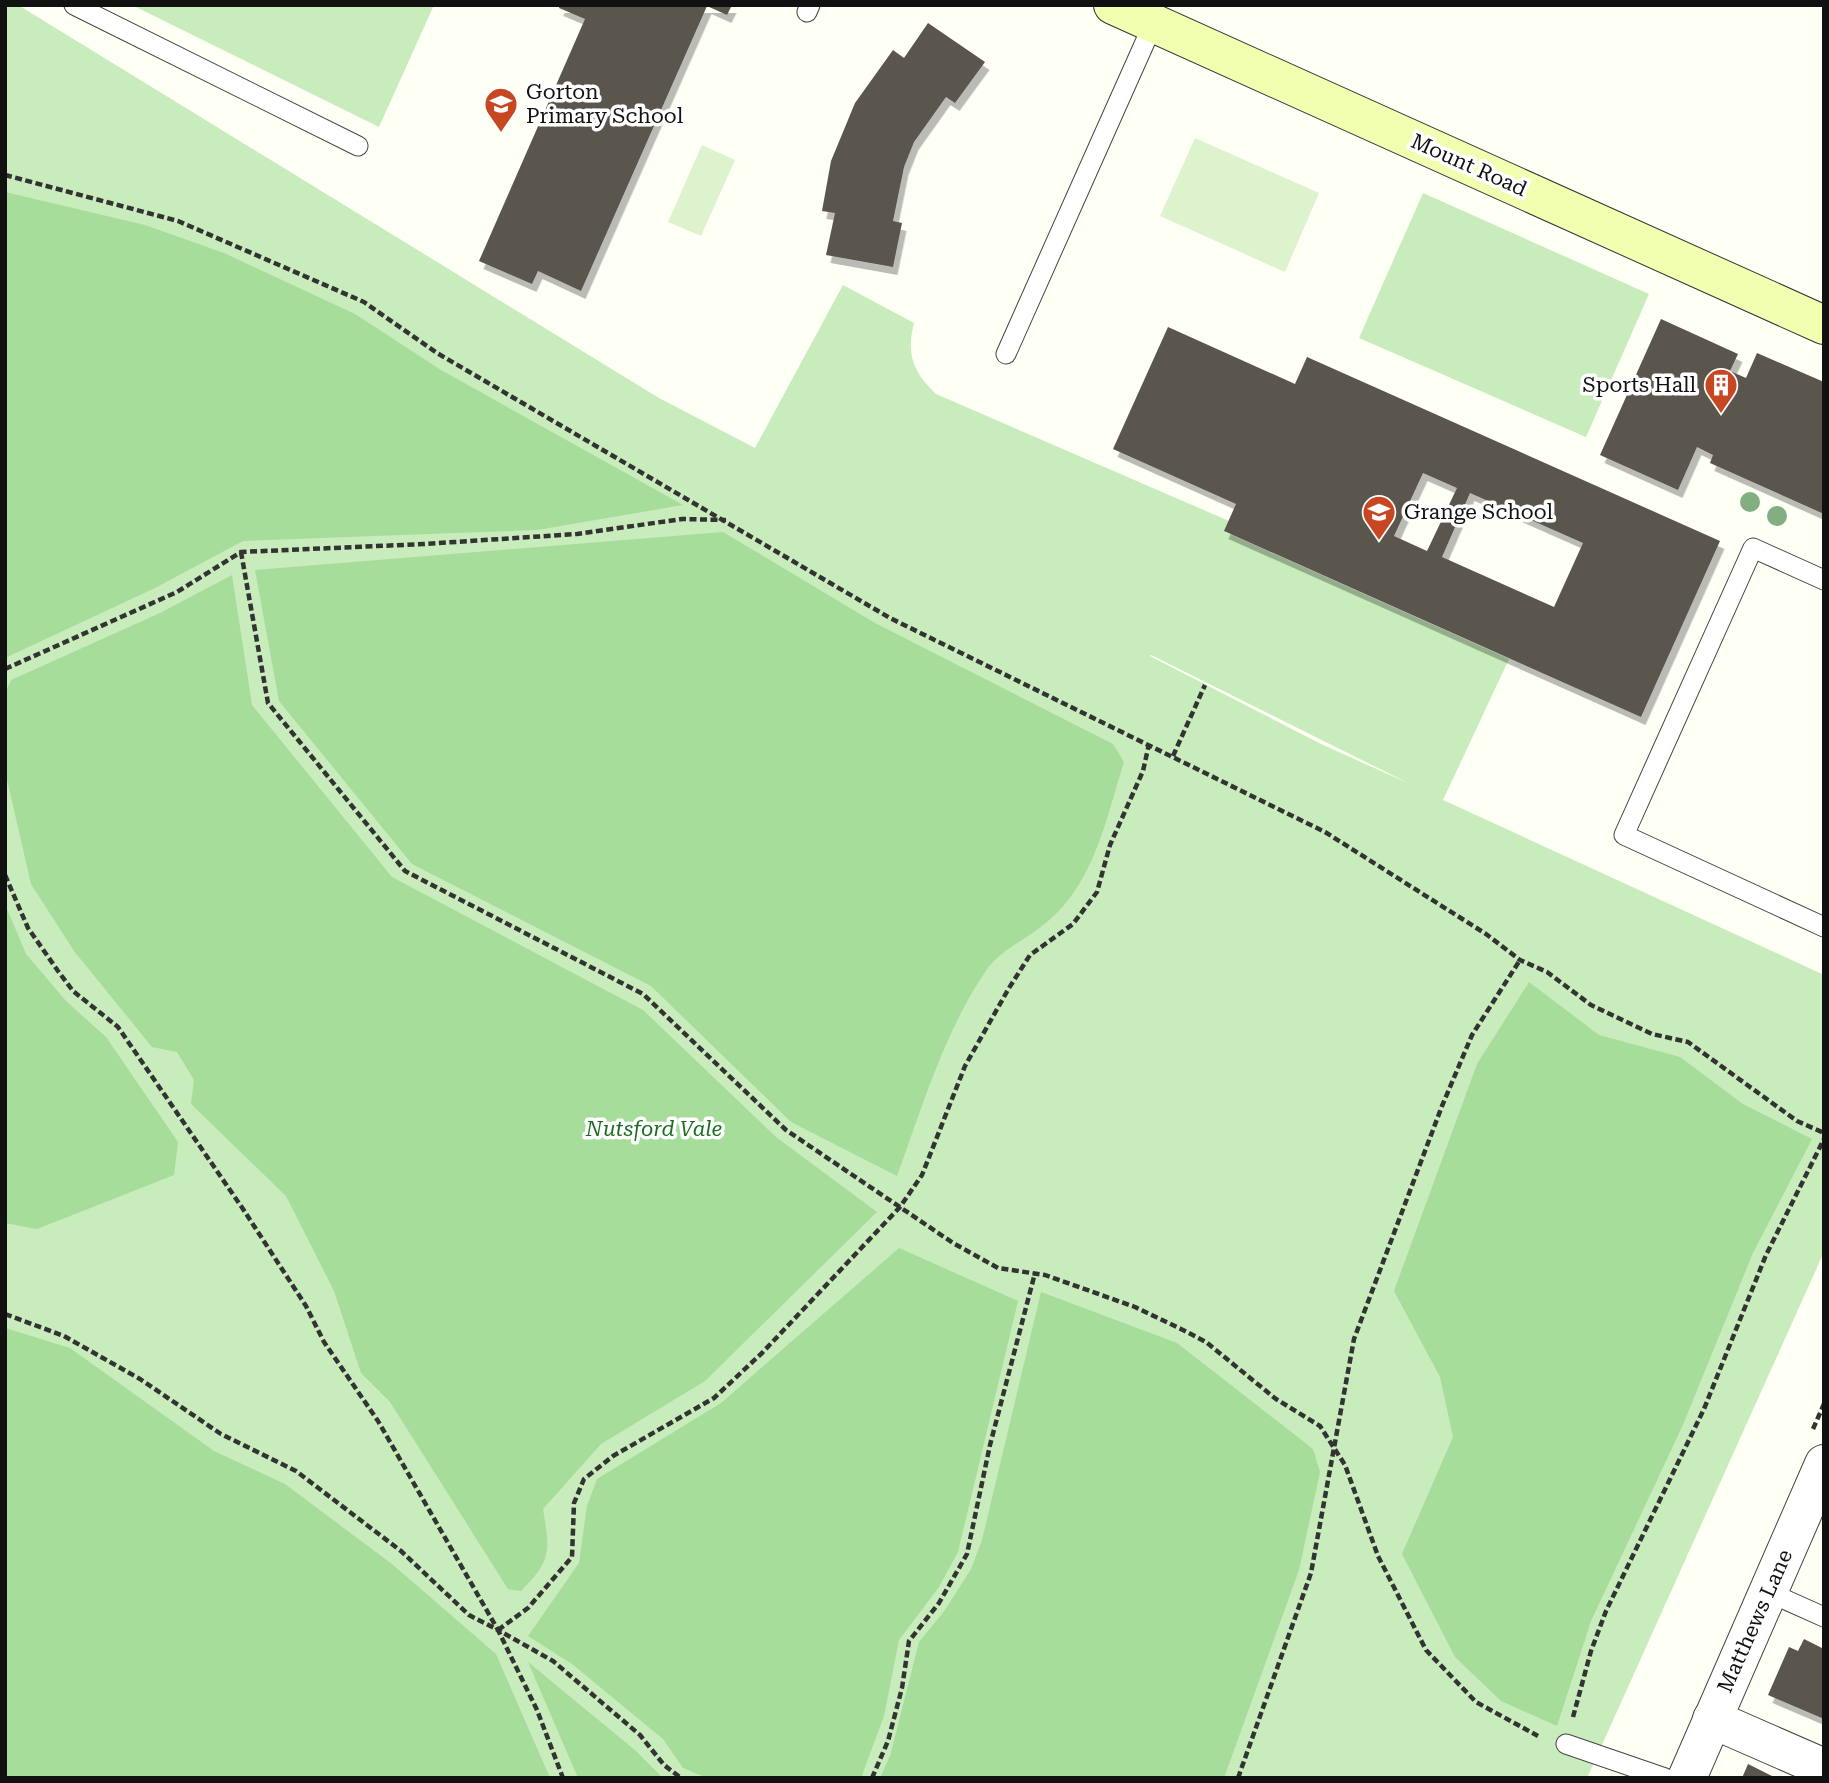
<svg xmlns="http://www.w3.org/2000/svg" width="1829" height="1783" font-family="'Roboto Serif',serif">
  <style>
    .green { fill: #c8ecbc; fill-rule: evenodd }
    .forest { fill: #a6dd9a }
    .pitch { fill: #dcf3ce }
    .building { fill: #5a554d; fill-rule: evenodd; filter: url(#shadow) }
    .lines { fill: none; stroke-linecap: round; stroke-linejoin: round }
    .service-casing { stroke: #444; stroke-width: 21 }
    .minor-casing { stroke: #444; stroke-width: 40 }
    .tertiary-casing { stroke: #444; stroke-width: 40 }
    .secondary-casing { stroke: #333; stroke-width: 40 }
    .path { stroke: #333; stroke-width: 4.5; stroke-dasharray: 7 3.5; stroke-linecap: butt }
    .service { stroke: #fff; stroke-width: 19 }
    .minor { stroke: #fff; stroke-width: 38 }
    .tertiary { stroke: #fff; stroke-width: 38 }
    .secondary { stroke: #f2ffb0; stroke-width: 38 }
    .tree { fill: #82ae81 }
    .labels { text-anchor: middle; dominant-baseline: central; stroke-width: 7; stroke-linejoin: round; paint-order: stroke }
    .poi-label { font-size: 21px; fill: #111; stroke: #fff; text-anchor: start }
    .street-label { font-size: 21px; fill: #111; stroke: #fff }
    .park-label { font-size: 21px; font-style: italic; fill: #1d6c22; stroke: #fff }
  </style>
  <defs>
    <filter id="shadow"><feDropShadow dx="4.5" dy="8" stdDeviation="0" flood-color="#0004"/></filter>
  </defs>
  <rect width="100%" height="100%" fill="#fefff5"/>
  <g class="green">
    <path d="M5,5h13l641,393 96,50 88,-163 71,38c-8,31 -1,49 22,71l293,127 -4,11 284,127 -66,141 381,175v277l-237,526h-1582zM1150,656l1,-1 259,129 -89,-40z"/>
    <polygon points="132,5 434,5 379,127"/>
    <polygon points="1423,193 1649,294 1586,437 1359,338"/>
  </g>
  <g class="forest">
    <polygon points="5,192 145,225 224,253 355,314 441,370 683,505 537,530 243,541 155,588 5,658"/>
    <path d="M723,532l152,91 238,121 11,18c-18,56 -29,120 -77,160 -20,18 -46,26 -62,50 -41,61 -63,135 -88,204l-106,-54 -140,-136 -239,-122 -133,-163 -24,-131z"/>
    <path d="M232,575l20,130 140,172 251,133 133,127 101,75 -172,169 -104,63 -58,65c7,42 9,51 -22,82l-13,-2 -118,-187 -29,-29 -27,-82 -48,-95 -95,-92 3,-24 -17,-28 -25,-5 -78,-96 -43,-67 -26,-113v-77l6,-14 149,-67z"/>
    <polygon points="5,904 26,954 66,1001 106,1037 178,1142 174,1175 37,1229 5,1223"/>
    <polygon points="1529,982 1599,1035 1680,1057 1743,1104 1812,1139 1753,1253 1682,1427 1591,1621 1557,1726 1501,1701 1455,1657 1402,1554 1453,1437 1440,1377 1394,1291 1477,1064"/>
    <polygon points="899,1248 1018,1301 958,1552 939,1587 899,1640 884,1716 861,1778 707,1778 683,1768 663,1739 572,1664 528,1636 579,1563 587,1506 597,1479 721,1403"/>
    <polygon points="1041,1292 1177,1343 1313,1449 1320,1472 1299,1570 1224,1778 880,1778 890,1756 919,1642 945,1610 971,1569 982,1540"/>
    <polygon points="5,1328 70,1348 214,1451 285,1484 392,1564 496,1654 550,1778 5,1778"/>
    <polygon points="528,1662 636,1751 663,1778 578,1778"/>
  </g>
  <g class="pitch">
    <polygon points="1195,138 1319,193 1285,272 1160,216"/>
    <polygon points="702,145 735,160 701,236 668,222"/>
  </g>
  <g class="building">
    <polygon points="560,5 732,5 727,15 707,6 581,291 538,271 532,284 479,261 585,19 559,8"/>
    <polygon points="928,23 985,62 955,103 946,97 914,142 904,167 893,221 902,223 893,267 826,255 835,213 822,211 831,161 855,103 893,50 904,58"/>
    <polygon points="1661,319 1738,354 1730,371 1746,378 1757,353 1824,382 1824,514 1710,463 1713,455 1697,447 1678,490 1600,455"/>
    <path d="M1168,327l127,57 12,-27 413,184 -79,176 -417,-186 12,-27 -123,-55zM1423,473l34,15 -30,63 -33,-15zM1470,493l113,50 -29,64 -112,-50z"/>
    <polygon points="1804,1639 1824,1649 1824,1719 1768,1695 1789,1647 1798,1651"/>
    <polygon points="1748,1764 1776,1778 1742,1778"/>
  </g>
  <g class="lines">
    <defs>
      <g id="service">
        <polyline points="74,5 358,146"/>
        <polyline points="807,12 810,5"/>
        <polyline points="1006,354 1154,22"/>
        <polyline points="1824,580 1753,548 1624,835 1824,927"/>
        <polyline points="1768,1592 1824,1617"/>
        <polyline points="1566,1744 1665,1778"/>
      </g>
      <polyline id="minor" points="1712,1719 1824,1768"/>
      <polyline id="tertiary" points="1687,1778 1824,1464"/>
      <polyline id="secondary" points="1113,5 1824,325"/>
    </defs>
    <use href="#service" class="service-casing"/>
    <use href="#minor" class="minor-casing"/>
    <use href="#tertiary" class="tertiary-casing"/>
    <use href="#secondary" class="secondary-casing"/>
    <g class="path">
      <polyline points="5,175 178,221 364,302 437,353 890,618 1325,832 1486,934 1520,960 1547,972 1591,1005 1652,1034 1688,1042 1797,1121 1824,1133"/>
      <polyline points="241,552 268,703 405,871 643,994 786,1130 953,1243 998,1268 1045,1275 1135,1307 1183,1330 1206,1342 1276,1399 1320,1426 1345,1465 1378,1556 1426,1650 1476,1702 1538,1736"/>
      <polyline points="5,669 177,592 241,552 424,544 577,534 682,519 726,520"/>
      <polyline points="1173,756 1205,685"/>
      <polyline points="5,875 28,928 58,971 73,991 118,1027 243,1209 306,1306 324,1342 378,1421 498,1630 553,1661 640,1735 664,1765 681,1778"/>
      <polyline points="5,1314 64,1336 140,1379 221,1434 296,1471 401,1551 469,1615 498,1630 537,1710 563,1778"/>
      <polyline points="1813,1429 1824,1404"/>
      <polyline points="498,1630 528,1608 572,1557 574,1503 584,1479 613,1456 714,1398 762,1353 900,1207 922,1175 965,1066 1009,988 1030,955 1073,924 1097,892 1110,845 1143,771 1149,744"/>
      <polyline points="1573,1717 1591,1651 1606,1611 1704,1409 1766,1255 1824,1139"/>
      <polyline points="872,1778 888,1741 902,1688 909,1641 939,1603 967,1554 990,1445 1035,1273"/>
      <polyline points="1238,1778 1311,1573 1354,1339 1442,1106 1472,1035 1520,960"/>
    </g>
    <use href="#service" class="service"/>
    <use href="#minor" class="minor"/>
    <use href="#tertiary" class="tertiary"/>
    <use href="#secondary" class="secondary"/>
  </g>
  <g class="tree">
    <circle cx="1750" cy="502" r="10"/>
    <circle cx="1777" cy="516" r="10"/>
  </g>
  <defs>
    <symbol id="school-pin" viewBox="-11 -11 22 30"><path d="M0 17L-7.5 6A9.5 9.5 0 1 1 7.5 6Z" fill="#c74723" stroke="#fff"/><path d="M0-5L7-2L0 1L-7-2ZM-4 1L0 2.5L4 1V4Q0 6-4 4Z" fill="#fff"/></symbol>
    <symbol id="building-pin" viewBox="-11 -11 22 30"><path d="M0 17L-7.5 6A9.5 9.5 0 1 1 7.5 6Z" fill="#c74723" stroke="#fff"/><path d="M-4-6H4V6H1V3H-1V6H-4ZM-2.5-4.3h1.7v1.8h-1.7ZM.8-4.3h1.7v1.8H.8ZM-2.5-1h1.7V.8h-1.7ZM.8-1h1.7V.8H.8Z" fill="#fff"/></symbol>
  </defs>
  <g fill-rule="evenodd">
    <use href="#school-pin" x="482" y="85" width="38" height="52"/>
    <use href="#building-pin" x="1702" y="366" width="38" height="52"/>
    <use href="#school-pin" x="1360" y="493" width="38" height="52"/>
  </g>
  <g class="labels">
    <g class="poi-label">
      <text x="526" y="92">Gorton<tspan x="526" dy="24">Primary School</tspan></text>
      <text x="1696" y="385" text-anchor="end">Sports Hall</text>
      <text x="1404" y="512">Grange School</text>
    </g>
    <g class="street-label">
      <text transform="translate(1469 165) rotate(24)">Mount Road</text>
      <text transform="translate(1755 1621) rotate(-66)">Matthews Lane</text>
    </g>
    <g class="park-label">
      <text x="654" y="1129">Nutsford Vale</text>
    </g>
  </g>
  <rect width="1829" height="1783" fill="none" stroke="#111111" stroke-width="14"/>
</svg>
